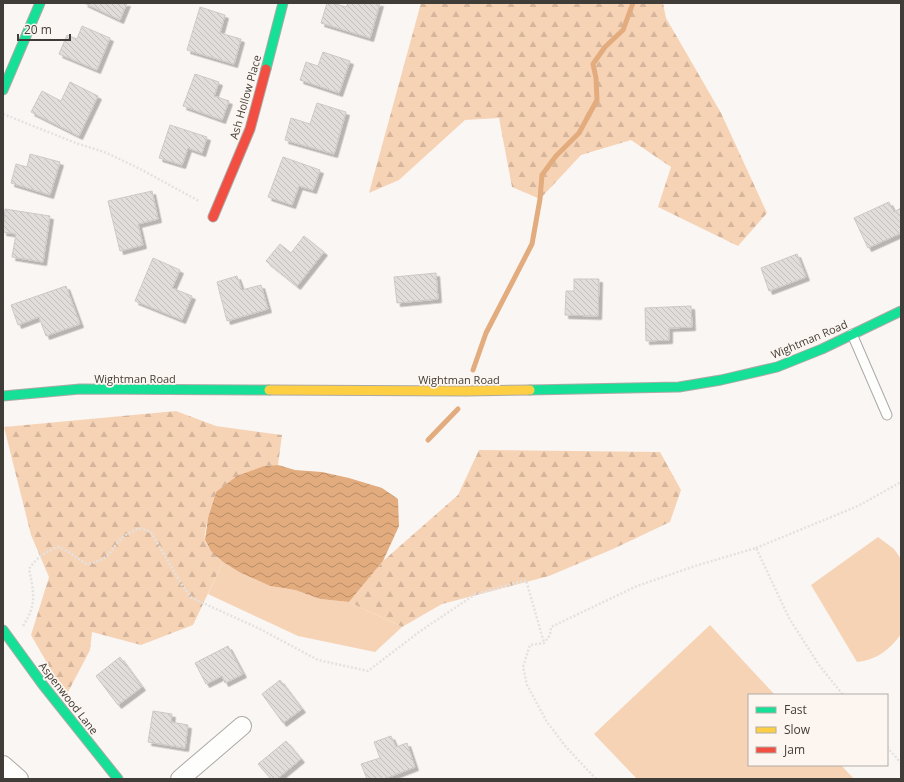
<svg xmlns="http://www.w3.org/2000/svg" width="904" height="782" font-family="'Open Sans',sans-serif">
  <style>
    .green { fill: #f7d3b6 }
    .forest { fill: url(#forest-firs) }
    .water { fill: url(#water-waves) }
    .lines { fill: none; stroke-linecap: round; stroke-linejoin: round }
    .stream { stroke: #e3ac7e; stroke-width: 5 }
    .building { fill: url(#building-back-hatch); stroke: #cdc9c6; filter: url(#shadow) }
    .lane-casing { stroke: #aca9a6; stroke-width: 11 }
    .street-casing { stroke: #aca9a6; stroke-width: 20 }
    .fast-casing { stroke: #aca9a6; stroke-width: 11 }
    .slow-casing { stroke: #aca9a6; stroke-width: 11 }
    .jam-casing { stroke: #aca9a6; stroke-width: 11 }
    .path { stroke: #e4e2e1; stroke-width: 2.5; stroke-dasharray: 2 2; stroke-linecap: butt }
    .lane { stroke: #fefefd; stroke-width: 9 }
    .street { stroke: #fefefd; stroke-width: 18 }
    .fast { stroke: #16e098; stroke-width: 9 }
    .slow { stroke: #ffcf43; stroke-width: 9 }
    .jam { stroke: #f24e42; stroke-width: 9 }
    .labels { text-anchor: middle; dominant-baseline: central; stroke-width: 3.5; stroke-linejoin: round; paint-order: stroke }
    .street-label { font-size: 11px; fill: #403c38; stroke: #fdf6f0 }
  </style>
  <defs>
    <pattern id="forest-firs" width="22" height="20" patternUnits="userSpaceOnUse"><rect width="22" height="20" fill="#f7d3b6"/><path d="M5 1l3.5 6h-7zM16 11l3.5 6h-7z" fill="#d5b69d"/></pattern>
    <pattern id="water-waves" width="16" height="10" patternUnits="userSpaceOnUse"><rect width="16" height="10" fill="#e3ac7e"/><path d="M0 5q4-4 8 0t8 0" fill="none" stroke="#b98d68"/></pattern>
    <pattern id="building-back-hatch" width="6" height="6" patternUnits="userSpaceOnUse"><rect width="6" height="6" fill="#e1ddda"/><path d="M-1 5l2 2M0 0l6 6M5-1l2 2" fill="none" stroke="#c2bfbc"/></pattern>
    <filter id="shadow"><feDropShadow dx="3.5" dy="3.5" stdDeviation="0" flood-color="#0004"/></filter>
  </defs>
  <rect width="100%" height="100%" fill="#faf6f3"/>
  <g class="green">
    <path d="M878,537l16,12 7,10v75c-11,16 -25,26 -44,28l-46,-77z"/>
    <polygon points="223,562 239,572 270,586 295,590 320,599 349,602 402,627 375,652 298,636 208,594"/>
    <polygon points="710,625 775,695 749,695 749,765 841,765 854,779 637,779 594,734"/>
  </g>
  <g class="forest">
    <polygon points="421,3 663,3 666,18 721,113 767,213 738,246 658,207 671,167 631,140 581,155 540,199 512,187 499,118 465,120 399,180 369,193"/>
    <path d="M176,411l40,15 66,9 -4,30 -14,1 -48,26c-3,10 -13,40 -11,48 3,9 12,16 18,22l-30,63 -52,20 -49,-13 -2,18 -24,46 -35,-61 18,-58 -18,-42 -27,-108z"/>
    <polygon points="479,450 660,452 681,490 670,522 613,549 549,576 442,604 402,627 349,602 383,561 458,495"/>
  </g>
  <polygon class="water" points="278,465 295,470 322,472 349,478 382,488 398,499 399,526 383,561 349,602 320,599 295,590 270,586 239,572 223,562 211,551 205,540 208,518 216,492 237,476 264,466"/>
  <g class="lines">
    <g class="stream">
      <polyline points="473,370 486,333 532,244 540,199 542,175 556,156 579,133 597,100 596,78 593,64 605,47 623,30 633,3"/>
      <polyline points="428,440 458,409"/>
    </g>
  </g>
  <g class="building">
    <polygon points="84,3 127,3 120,20"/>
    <polygon points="327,3 333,3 346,7 348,3 380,3 370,38 321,23"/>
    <polygon points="200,7 225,15 220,33 241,39 234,64 187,50"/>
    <polygon points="82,26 110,38 97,70 59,54 67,35 77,39"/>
    <polygon points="323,52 350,61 339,93 300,80 306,62 318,66"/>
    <polygon points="195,74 219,82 214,96 229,101 222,120 183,106"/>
    <polygon points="70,82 98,96 79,136 31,112 42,91 61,101"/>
    <polygon points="317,103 346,112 334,154 285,140 291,118 310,124"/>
    <polygon points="170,125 207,137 202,153 188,148 182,165 159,158"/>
    <polygon points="30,154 60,162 50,195 11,183 16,164 27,167"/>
    <polygon points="283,157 320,170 313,190 299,186 292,205 268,197"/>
    <polygon points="152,191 158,219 138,224 143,245 120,251 108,201"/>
    <polygon points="889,202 894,212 901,208 901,233 868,248 854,218"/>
    <polygon points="5,209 50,216 43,262 12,257 16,234 3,232"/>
    <polygon points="304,236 324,252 297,286 266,261 280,244 291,253"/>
    <polygon points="797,254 806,277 769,291 761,268"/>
    <polygon points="153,258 180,270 172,288 192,296 182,320 135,301"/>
    <polygon points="436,273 438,299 397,303 394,277"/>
    <polygon points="237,276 242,290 261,285 268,309 227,321 217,282"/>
    <polygon points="574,279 599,279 598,316 565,315 566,291 574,291"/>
    <polygon points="66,286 80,324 46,336 39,317 18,325 11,305"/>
    <polygon points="691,306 692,327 669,328 669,340 646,341 645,308"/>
    <polygon points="228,646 243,674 225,683 222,676 206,684 195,663"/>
    <polygon points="120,657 142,687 118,705 96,676"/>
    <polygon points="280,680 302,709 283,723 262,694"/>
    <polygon points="153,711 172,714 171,722 188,725 185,748 148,742"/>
    <polygon points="391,736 396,747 407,743 415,767 384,779 367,779 361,764 380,758 374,742"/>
    <polygon points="286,741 301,759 277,779 271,779 258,764"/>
  </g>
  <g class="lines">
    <defs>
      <polyline id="lane" points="852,334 887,415"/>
      <g id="street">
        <polyline points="3,765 19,779"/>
        <polyline points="180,779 242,726"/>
      </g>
      <g id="fast">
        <polyline points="266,69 283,3"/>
        <polyline points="3,90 40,3"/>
        <polyline points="530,390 679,387 721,380 777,367 822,349 901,311"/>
        <polyline points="3,396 80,389 269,390"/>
        <polyline points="3,630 43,685 118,779"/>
      </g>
      <polyline id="slow" points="269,390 466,391 530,390"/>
      <polyline id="jam" points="213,217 250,129 266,69"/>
    </defs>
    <use href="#lane" class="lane-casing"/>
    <use href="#street" class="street-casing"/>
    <use href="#fast" class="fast-casing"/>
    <use href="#slow" class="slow-casing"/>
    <use href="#jam" class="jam-casing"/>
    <g class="path">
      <polyline points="3,114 76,143 107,153 142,170 199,201"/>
      <polyline points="756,548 858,506 901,482"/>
      <path d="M23,626c14,-22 11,-33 6,-57 9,-13 15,-16 29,-22l9,4 19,13c28,-4 23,-17 41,-30 4,-2 8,-4 12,-6l12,4 31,53 10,13 66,30 60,32 50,11 51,-39 55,-37 52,-15 18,63"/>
      <polyline points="887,747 901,763"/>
      <polyline points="596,779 566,747 547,722 527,685 523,667 530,645 544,643 550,635 551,627 637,586 695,566 756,548 789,618 819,665 843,695"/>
    </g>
    <use href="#lane" class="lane"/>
    <use href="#street" class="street"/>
    <use href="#fast" class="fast"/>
    <use href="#slow" class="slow"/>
    <use href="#jam" class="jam"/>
  </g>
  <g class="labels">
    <g class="street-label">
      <text transform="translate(245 97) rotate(-74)">Ash Hollow Place</text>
      <text transform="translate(809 339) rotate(-23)">Wightman Road</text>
      <text x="135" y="378">Wightman Road</text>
      <text x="459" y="379">Wightman Road</text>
      <text transform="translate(69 698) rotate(52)">Aspenwood Lane</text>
    </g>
  </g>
  <rect width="904" height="782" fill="none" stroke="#403c38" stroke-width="8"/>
  <rect x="748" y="694" width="140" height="72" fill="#fdf6f0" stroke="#b1aca6"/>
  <rect x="756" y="707" width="20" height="6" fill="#16e098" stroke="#b1aca6"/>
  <text x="784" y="714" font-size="12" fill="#403c38">Fast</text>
  <rect x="756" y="727" width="20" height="6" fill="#ffcf43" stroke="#b1aca6"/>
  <text x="784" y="734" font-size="12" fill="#403c38">Slow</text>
  <rect x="756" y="747" width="20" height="6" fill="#f24e42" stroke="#b1aca6"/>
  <text x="784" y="754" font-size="12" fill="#403c38">Jam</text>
  <path d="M18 34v6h52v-6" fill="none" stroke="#403c38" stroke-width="2"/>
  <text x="24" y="34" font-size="12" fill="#403c38" stroke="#fdf6f0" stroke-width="3" paint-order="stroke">20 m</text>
</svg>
